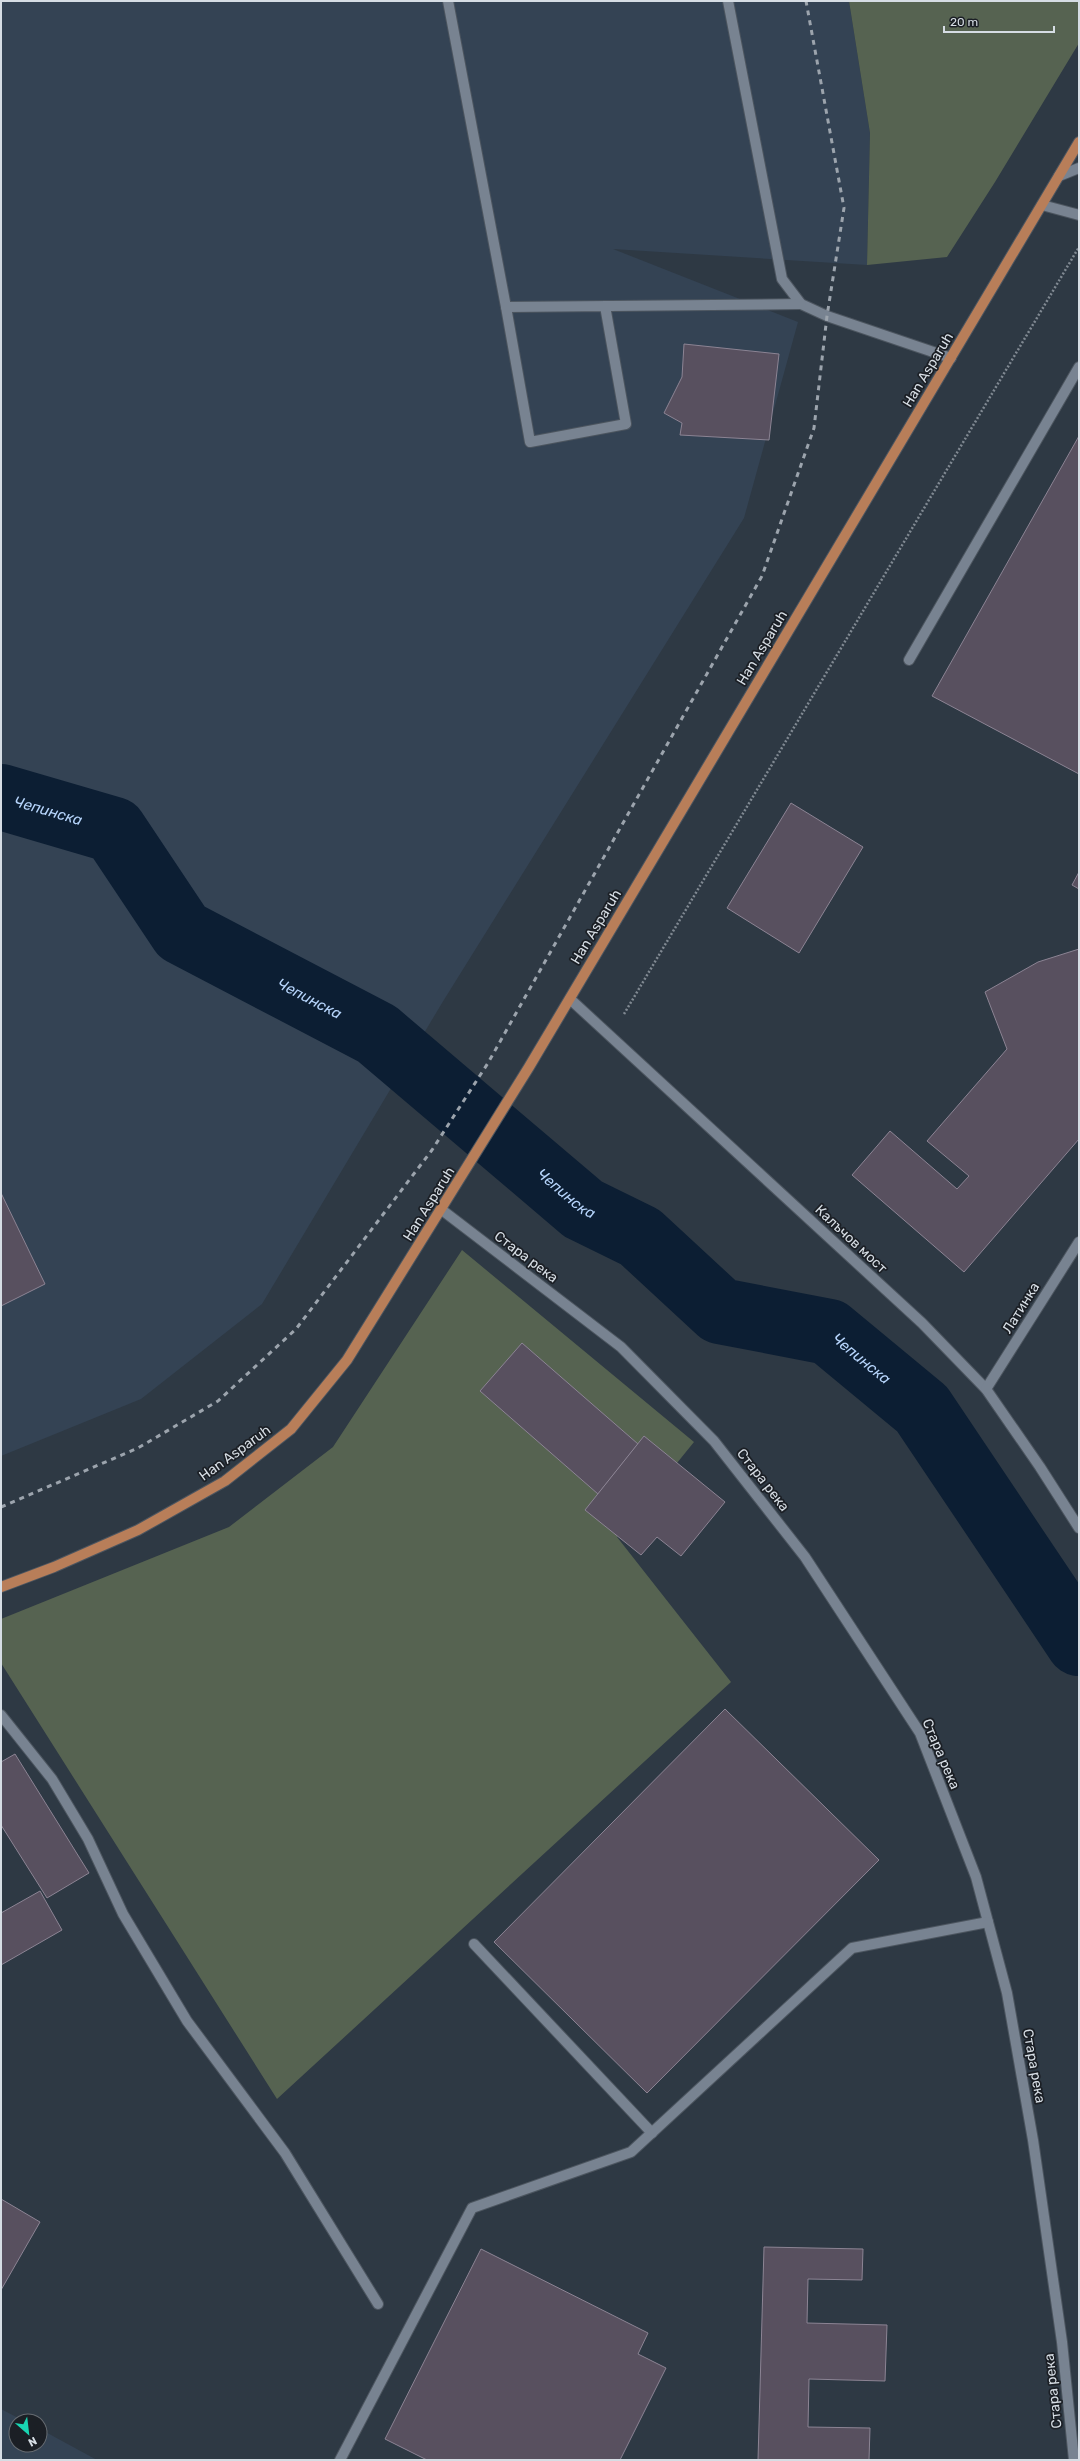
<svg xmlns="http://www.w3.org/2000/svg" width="1080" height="2461" font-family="Rubik,sans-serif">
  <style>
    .built { fill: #344354 }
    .green { fill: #566351 }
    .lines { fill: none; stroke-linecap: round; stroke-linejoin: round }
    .river { stroke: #0c1e33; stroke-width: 66 }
    .building { fill: #58505f; stroke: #8c8494 }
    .minor-casing { stroke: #4c555f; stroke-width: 12 }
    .major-casing { stroke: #4c555f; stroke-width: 12 }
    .path { stroke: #808992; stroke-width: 2.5; stroke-dasharray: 2 2; stroke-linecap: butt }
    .minor { stroke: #788391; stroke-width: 10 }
    .major { stroke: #b87e59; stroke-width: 10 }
    .rail { stroke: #9ca4ad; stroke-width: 3; stroke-dasharray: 5 5; stroke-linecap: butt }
    .labels { text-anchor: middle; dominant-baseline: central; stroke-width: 3.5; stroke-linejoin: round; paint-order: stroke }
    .street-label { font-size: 14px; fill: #d6dde4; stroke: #1b1f25 }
    .water-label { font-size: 15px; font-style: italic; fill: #b6d4fb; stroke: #1b1f25 }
  </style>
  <rect width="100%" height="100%" fill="#2e3944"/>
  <g class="built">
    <polygon points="1,1 849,1 870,133 867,265 613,249 798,322 744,518 442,1003 262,1304 141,1399 1,1456"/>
    <polygon points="1,2409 24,2421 16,2421 16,2445 40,2445 40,2429 97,2460 1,2460"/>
  </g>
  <g class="green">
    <polygon points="849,1 1079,1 1079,43 995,182 947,257 867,265 870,133"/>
    <polygon points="462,1250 694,1442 617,1537 731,1682 277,2099 1,1663 1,1619 229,1527 333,1447"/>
  </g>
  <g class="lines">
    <path class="river" id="s1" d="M1,797l113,33 68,102 195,102 206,175 57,28 80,74 109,21 93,77 157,234"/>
  </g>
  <g class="building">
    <polygon points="684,344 779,354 769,440 680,435 682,423 664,413 682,377"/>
    <polygon points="1079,436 1079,774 932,696"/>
    <polygon points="791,803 863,847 799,953 727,908"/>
    <polygon points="1079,872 1079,889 1072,885"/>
    <polygon points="1079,949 1079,1139 964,1272 852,1175 890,1131 957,1189 969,1176 927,1141 1007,1049 985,992 1038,962"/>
    <polygon points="1,1193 45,1284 1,1306"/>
    <polygon points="522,1343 638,1444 598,1494 480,1391"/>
    <polygon points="644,1436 725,1502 681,1556 657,1537 641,1555 585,1510"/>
    <polygon points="725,1709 879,1860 647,2093 494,1942"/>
    <polygon points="15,1754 89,1873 47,1898 1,1825 1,1762"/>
    <polygon points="40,1891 62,1930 1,1965 1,1913"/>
    <polygon points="1,2199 40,2222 1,2290"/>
    <polygon points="764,2247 863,2249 862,2280 808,2279 807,2323 887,2325 885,2381 809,2379 808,2427 870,2428 869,2460 758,2460"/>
    <polygon points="481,2249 648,2333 638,2354 666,2368 620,2460 427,2460 385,2439"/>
  </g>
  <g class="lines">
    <defs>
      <g id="minor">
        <polyline points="448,1 506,307"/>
        <polyline points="728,1 782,279 801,304 827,316 951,358"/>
        <polyline points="1059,176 1079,168"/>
        <polyline points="1042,205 1079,215"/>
        <polyline points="605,306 626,424 530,442 506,307 801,304"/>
        <polyline points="909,660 1079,367"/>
        <polyline points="570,999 922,1323 986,1389 1040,1467 1079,1528"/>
        <polyline points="442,1210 621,1347 714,1441 805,1557 920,1733 976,1877 1007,1993 1033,2140 1062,2342 1074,2460"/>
        <polyline points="986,1389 1079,1242"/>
        <polyline points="1,1715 52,1779 88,1839 123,1914 187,2021 285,2153 378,2304"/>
        <polyline points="474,1944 652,2133"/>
        <polyline points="340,2460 472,2208 631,2152 852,1948 988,1922"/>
      </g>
      <polyline id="major" points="1,1587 54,1567 138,1530 225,1481 291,1429 347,1360 529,1067 1079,142"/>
    </defs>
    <use href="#minor" class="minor-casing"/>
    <use href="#major" class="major-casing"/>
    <polyline class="path" points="624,1014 1079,247"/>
    <use href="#minor" class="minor"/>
    <use href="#major" class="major"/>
    <polyline class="rail" points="1,1507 138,1448 218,1401 296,1329 432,1150 488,1063 762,576 814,428 827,316 844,208 806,1"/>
  </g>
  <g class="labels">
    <g class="street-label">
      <text transform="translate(928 370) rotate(-59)">Han Asparuh</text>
      <text transform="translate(762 648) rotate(-59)">Han Asparuh</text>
      <text transform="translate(596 927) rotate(-59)">Han Asparuh</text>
      <text transform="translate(429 1204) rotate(-58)">Han Asparuh</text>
      <text transform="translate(851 1239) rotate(43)">Калъчов мост</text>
      <text transform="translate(526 1257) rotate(37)">Стара река</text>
      <text transform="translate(1021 1308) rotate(-58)">Латинка</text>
      <text transform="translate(235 1453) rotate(-36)">Han Asparuh</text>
      <text transform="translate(763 1480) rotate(52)">Стара река</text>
      <text transform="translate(941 1754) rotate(67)">Стара река</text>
      <text transform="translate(1034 2066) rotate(80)">Стара река</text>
      <text transform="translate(1053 2391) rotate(-96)">Стара река</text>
    </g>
    <g class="water-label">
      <text stroke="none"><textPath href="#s1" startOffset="49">Чепинска</textPath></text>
      <text stroke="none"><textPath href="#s1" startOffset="384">Чепинска</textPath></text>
      <text stroke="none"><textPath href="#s1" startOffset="708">Чепинска</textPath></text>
      <text stroke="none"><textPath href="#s1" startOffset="1056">Чепинска</textPath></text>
    </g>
  </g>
  <rect width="1080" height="2461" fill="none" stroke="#d6dde4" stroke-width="4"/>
  <g transform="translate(28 2433) rotate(152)"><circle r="19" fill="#1b1f25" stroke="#666b71"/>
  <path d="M0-3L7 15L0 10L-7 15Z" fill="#19d5b2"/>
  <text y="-6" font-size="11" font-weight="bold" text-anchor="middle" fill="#d6dde4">N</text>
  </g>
  <path d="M944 26v6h110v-6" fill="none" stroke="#d6dde4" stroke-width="2"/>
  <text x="950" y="26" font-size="12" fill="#d6dde4" stroke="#1b1f25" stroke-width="3" paint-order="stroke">20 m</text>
</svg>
